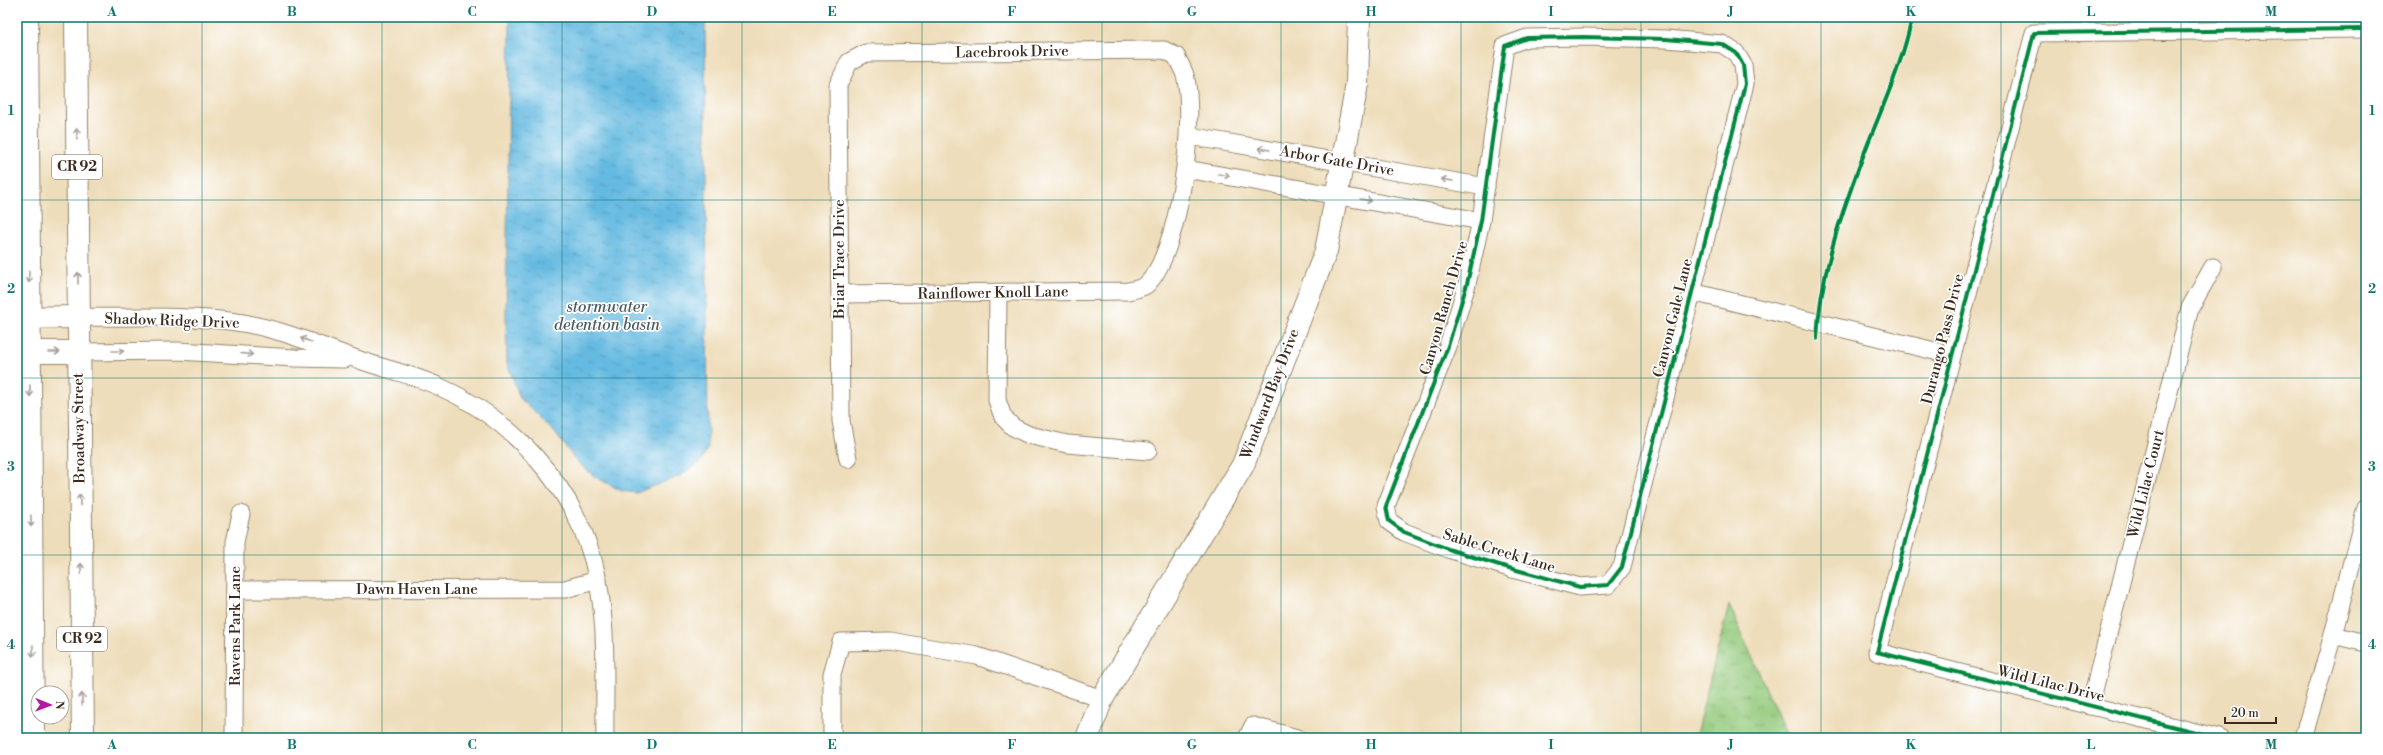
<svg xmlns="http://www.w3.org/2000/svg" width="2383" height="755" font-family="'Libre Bodoni',serif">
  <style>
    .grass { fill: url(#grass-tufts); stroke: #677a4c }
    .water { fill: url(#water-ripples); stroke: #507280 }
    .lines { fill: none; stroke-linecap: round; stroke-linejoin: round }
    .street-casing { stroke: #94846c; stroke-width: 19 }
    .secondary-casing { stroke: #94846c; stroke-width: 24 }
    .primary-casing { stroke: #94846c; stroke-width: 24 }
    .street { stroke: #fff; stroke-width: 17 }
    .secondary { stroke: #fff; stroke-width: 22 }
    .primary { stroke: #fff; stroke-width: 22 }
    .cycleway-casing { stroke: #fff; stroke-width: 6 }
    .cycleway { stroke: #00873e; stroke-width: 4 }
    .oneway { stroke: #a79f9a }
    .grid { fill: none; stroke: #0f766e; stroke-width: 1; stroke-opacity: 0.55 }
    .labels { text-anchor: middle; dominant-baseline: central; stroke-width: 3.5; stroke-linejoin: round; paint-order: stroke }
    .shield { fill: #fff; stroke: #766a62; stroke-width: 1 }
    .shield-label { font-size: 14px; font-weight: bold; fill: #3b2a1e }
    .street-label { font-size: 15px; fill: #3b2a1e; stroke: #fff }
    .water-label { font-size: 16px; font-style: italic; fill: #4a5c62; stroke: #fff }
    .neatline { fill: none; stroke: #0f766e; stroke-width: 1.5 }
    .grid-label { font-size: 13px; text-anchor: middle; font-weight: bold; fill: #0f766e }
  </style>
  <defs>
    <pattern id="grass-tufts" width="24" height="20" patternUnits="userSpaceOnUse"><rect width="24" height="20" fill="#93c97b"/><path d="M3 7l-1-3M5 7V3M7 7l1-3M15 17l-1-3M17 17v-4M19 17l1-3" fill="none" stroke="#79a364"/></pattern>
    <pattern id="water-ripples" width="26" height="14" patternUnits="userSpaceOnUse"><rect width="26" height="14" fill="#65bae1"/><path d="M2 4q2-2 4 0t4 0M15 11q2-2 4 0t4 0" fill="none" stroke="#5497b6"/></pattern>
  </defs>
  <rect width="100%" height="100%" fill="#fff"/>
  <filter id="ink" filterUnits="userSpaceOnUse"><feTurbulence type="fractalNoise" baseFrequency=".025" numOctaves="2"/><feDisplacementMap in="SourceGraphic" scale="8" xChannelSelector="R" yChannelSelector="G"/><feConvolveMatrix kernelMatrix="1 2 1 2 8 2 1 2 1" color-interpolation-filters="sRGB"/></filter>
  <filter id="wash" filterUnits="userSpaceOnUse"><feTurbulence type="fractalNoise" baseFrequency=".012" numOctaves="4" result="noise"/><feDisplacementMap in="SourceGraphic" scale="16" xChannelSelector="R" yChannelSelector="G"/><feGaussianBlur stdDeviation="0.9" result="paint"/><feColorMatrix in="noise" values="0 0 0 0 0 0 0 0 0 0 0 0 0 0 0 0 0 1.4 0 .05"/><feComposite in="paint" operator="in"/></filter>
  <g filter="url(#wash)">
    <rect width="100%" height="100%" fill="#eeddba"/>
    <polygon class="grass" points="1729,605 1788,738 1695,738"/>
    <polygon class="water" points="510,17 705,17 708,448 701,461 680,476 636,493 622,491 595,477 577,462 555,433 520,398 507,363 506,317"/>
  </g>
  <g filter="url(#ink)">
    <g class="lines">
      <defs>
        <g id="street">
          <polygon points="1583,37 1666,39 1722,44 1736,53 1743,65 1745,84 1622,567 1608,585 1580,587 1509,568 1451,550 1404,532 1389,521 1386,506 1448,346 1467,284 1481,221 1505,46 1527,38"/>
          <polyline points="1189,136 1486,187"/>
          <polyline points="1186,169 1481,221"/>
          <polyline points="1692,292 1951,355"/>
          <polyline points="998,293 997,400 1003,417 1013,427 1029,435 1067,444 1148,451"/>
          <path d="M840,294l288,-3c5,-1 14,-3 18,-6 33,-29 51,-167 39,-210 -2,-6 -6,-13 -9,-19l-12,-6 -298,3 -17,9 -11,23 3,336 7,38"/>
          <path d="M78,317c50,1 101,-2 151,4 44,5 83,22 125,37 29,11 58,16 86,29 72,32 132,98 153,173 16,58 11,119 12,178"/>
          <polyline points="79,352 178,351 295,358 345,359"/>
          <polyline points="235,590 565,589 598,580"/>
          <polyline points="2333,635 2366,643"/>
          <polyline points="2090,706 2190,308 2213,267"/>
          <polyline points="234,738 235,542 241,514"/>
          <polyline points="832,738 832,674 841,642 890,641 977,656 1102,699"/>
          <polyline points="1247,738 1253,726 1297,738"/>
          <polyline points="2219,738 1877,652 2034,33 2366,29"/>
          <polyline points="2303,738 2333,635 2366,508"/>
        </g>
        <g id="secondary">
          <polyline points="17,318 78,317"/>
          <polyline points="17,352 79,352"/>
          <polyline points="1087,738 1102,699 1243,465 1326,251 1357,84 1359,17"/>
        </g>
        <g id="primary">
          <polyline points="27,17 33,738"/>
          <polyline points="76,17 83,738"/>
        </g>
      </defs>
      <use href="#street" class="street-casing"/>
      <use href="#secondary" class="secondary-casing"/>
      <use href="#primary" class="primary-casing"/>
      <use href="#street" class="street"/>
      <use href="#secondary" class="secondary"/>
      <use href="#primary" class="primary"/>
      <defs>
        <g id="cycleway">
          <polygon points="1583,37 1666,39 1722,44 1736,53 1743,65 1745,84 1622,567 1608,585 1580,587 1509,568 1451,550 1404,532 1389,521 1386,506 1448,346 1467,284 1481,221 1505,46 1527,38"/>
          <path d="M1817,339c3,-67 26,-131 50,-193 17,-43 36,-84 45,-129"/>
          <polyline points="2219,738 1877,652 2034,33 2366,29"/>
        </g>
      </defs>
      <use href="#cycleway" class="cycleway-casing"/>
      <use href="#cycleway" class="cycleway"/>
    </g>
    <defs><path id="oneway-shaft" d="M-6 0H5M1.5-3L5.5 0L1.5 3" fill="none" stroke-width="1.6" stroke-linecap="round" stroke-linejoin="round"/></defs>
    <g class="oneway">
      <use href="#oneway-shaft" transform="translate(77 134) rotate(-90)"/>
      <use href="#oneway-shaft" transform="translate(1264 149) rotate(-170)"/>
      <use href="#oneway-shaft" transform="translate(1224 175) rotate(10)"/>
      <use href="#oneway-shaft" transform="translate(1447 180) rotate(-170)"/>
      <use href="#oneway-shaft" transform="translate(1366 200) rotate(10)"/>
      <use href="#oneway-shaft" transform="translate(29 277) rotate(89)"/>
      <use href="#oneway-shaft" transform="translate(78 278) rotate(-90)"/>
      <use href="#oneway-shaft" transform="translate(306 340) rotate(-161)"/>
      <use href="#oneway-shaft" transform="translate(118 351)"/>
      <use href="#oneway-shaft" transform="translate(54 352)"/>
      <use href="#oneway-shaft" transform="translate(247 354) rotate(5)"/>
      <use href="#oneway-shaft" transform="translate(30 391) rotate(89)"/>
      <use href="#oneway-shaft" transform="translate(80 500) rotate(-91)"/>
      <use href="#oneway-shaft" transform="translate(31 521) rotate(89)"/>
      <use href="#oneway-shaft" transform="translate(81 569) rotate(-91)"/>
      <use href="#oneway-shaft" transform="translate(33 651) rotate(89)"/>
      <use href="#oneway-shaft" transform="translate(82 699) rotate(-91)"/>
    </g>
  </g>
  <path class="grid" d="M202,17v721M382,17v721M562,17v721M742,17v721M922,17v721M1102,17v721M1281,17v721M1461,17v721M1641,17v721M1821,17v721M2001,17v721M2181,17v721M17,200h2349M17,378h2349M17,555h2349"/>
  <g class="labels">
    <g class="shield">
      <rect x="52" y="155" width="50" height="24" rx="3"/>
      <rect x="57" y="627" width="50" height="24" rx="3"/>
    </g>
    <g class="shield-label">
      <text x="77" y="167">CR 92</text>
      <text x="82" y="639">CR 92</text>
    </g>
    <g class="street-label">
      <text transform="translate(1012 52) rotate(-1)">Lacebrook Drive</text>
      <text transform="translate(1337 161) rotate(10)">Arbor Gate Drive</text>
      <text transform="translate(839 259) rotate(-90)">Briar Trace Drive</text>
      <text transform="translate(993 293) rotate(-1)">Rainflower Knoll Lane</text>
      <text transform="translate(1444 308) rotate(-74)">Canyon Ranch Drive</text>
      <text transform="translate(1673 318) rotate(-76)">Canyon Gale Lane</text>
      <text transform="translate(172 321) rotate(2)">Shadow Ridge Drive</text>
      <text transform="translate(1943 339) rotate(-76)">Durango Pass Drive</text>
      <text transform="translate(1270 394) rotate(-69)">Windward Bay Drive</text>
      <text transform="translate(79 428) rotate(-91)">Broadway Street</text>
      <text transform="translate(2146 484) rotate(-76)">Wild Lilac Court</text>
      <text transform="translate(1499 551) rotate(17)">Sable Creek Lane</text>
      <text x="417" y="589">Dawn Haven Lane</text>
      <text transform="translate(235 626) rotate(-90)">Ravens Park Lane</text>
      <text transform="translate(2051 684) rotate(14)">Wild Lilac Drive</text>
    </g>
    <g class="water-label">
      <text x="607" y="307">stormwater<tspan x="607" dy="18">detention basin</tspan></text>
    </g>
  </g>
  <rect width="2383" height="755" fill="none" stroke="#fff" stroke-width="44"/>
  <g transform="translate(50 705) rotate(91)"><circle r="19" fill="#ffffff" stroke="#b1aaa5"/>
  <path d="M0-3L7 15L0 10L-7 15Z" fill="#b5179e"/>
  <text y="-6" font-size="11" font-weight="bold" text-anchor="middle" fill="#3b2a1e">N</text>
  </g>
  <path d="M2225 717v6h51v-6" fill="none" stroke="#3b2a1e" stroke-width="2"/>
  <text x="2231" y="717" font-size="12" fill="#3b2a1e" stroke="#ffffff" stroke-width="3" paint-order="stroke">20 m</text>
  <rect x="22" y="22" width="2339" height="711" class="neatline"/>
  <g class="grid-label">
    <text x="112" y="16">A</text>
    <text x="292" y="16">B</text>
    <text x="472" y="16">C</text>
    <text x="652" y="16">D</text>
    <text x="832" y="16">E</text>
    <text x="1012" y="16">F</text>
    <text x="1192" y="16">G</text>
    <text x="1371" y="16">H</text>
    <text x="1551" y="16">I</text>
    <text x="1731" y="16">J</text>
    <text x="1911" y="16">K</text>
    <text x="2091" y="16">L</text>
    <text x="2271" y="16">M</text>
    <text x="11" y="115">1</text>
    <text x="2372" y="115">1</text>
    <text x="11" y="293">2</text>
    <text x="2372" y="293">2</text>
    <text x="11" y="471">3</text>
    <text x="2372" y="471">3</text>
    <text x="11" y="649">4</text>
    <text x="2372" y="649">4</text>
    <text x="112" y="749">A</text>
    <text x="292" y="749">B</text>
    <text x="472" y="749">C</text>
    <text x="652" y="749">D</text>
    <text x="832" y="749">E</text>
    <text x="1012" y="749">F</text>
    <text x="1192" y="749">G</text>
    <text x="1371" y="749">H</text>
    <text x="1551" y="749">I</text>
    <text x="1731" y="749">J</text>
    <text x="1911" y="749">K</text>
    <text x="2091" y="749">L</text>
    <text x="2271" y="749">M</text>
  </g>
</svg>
